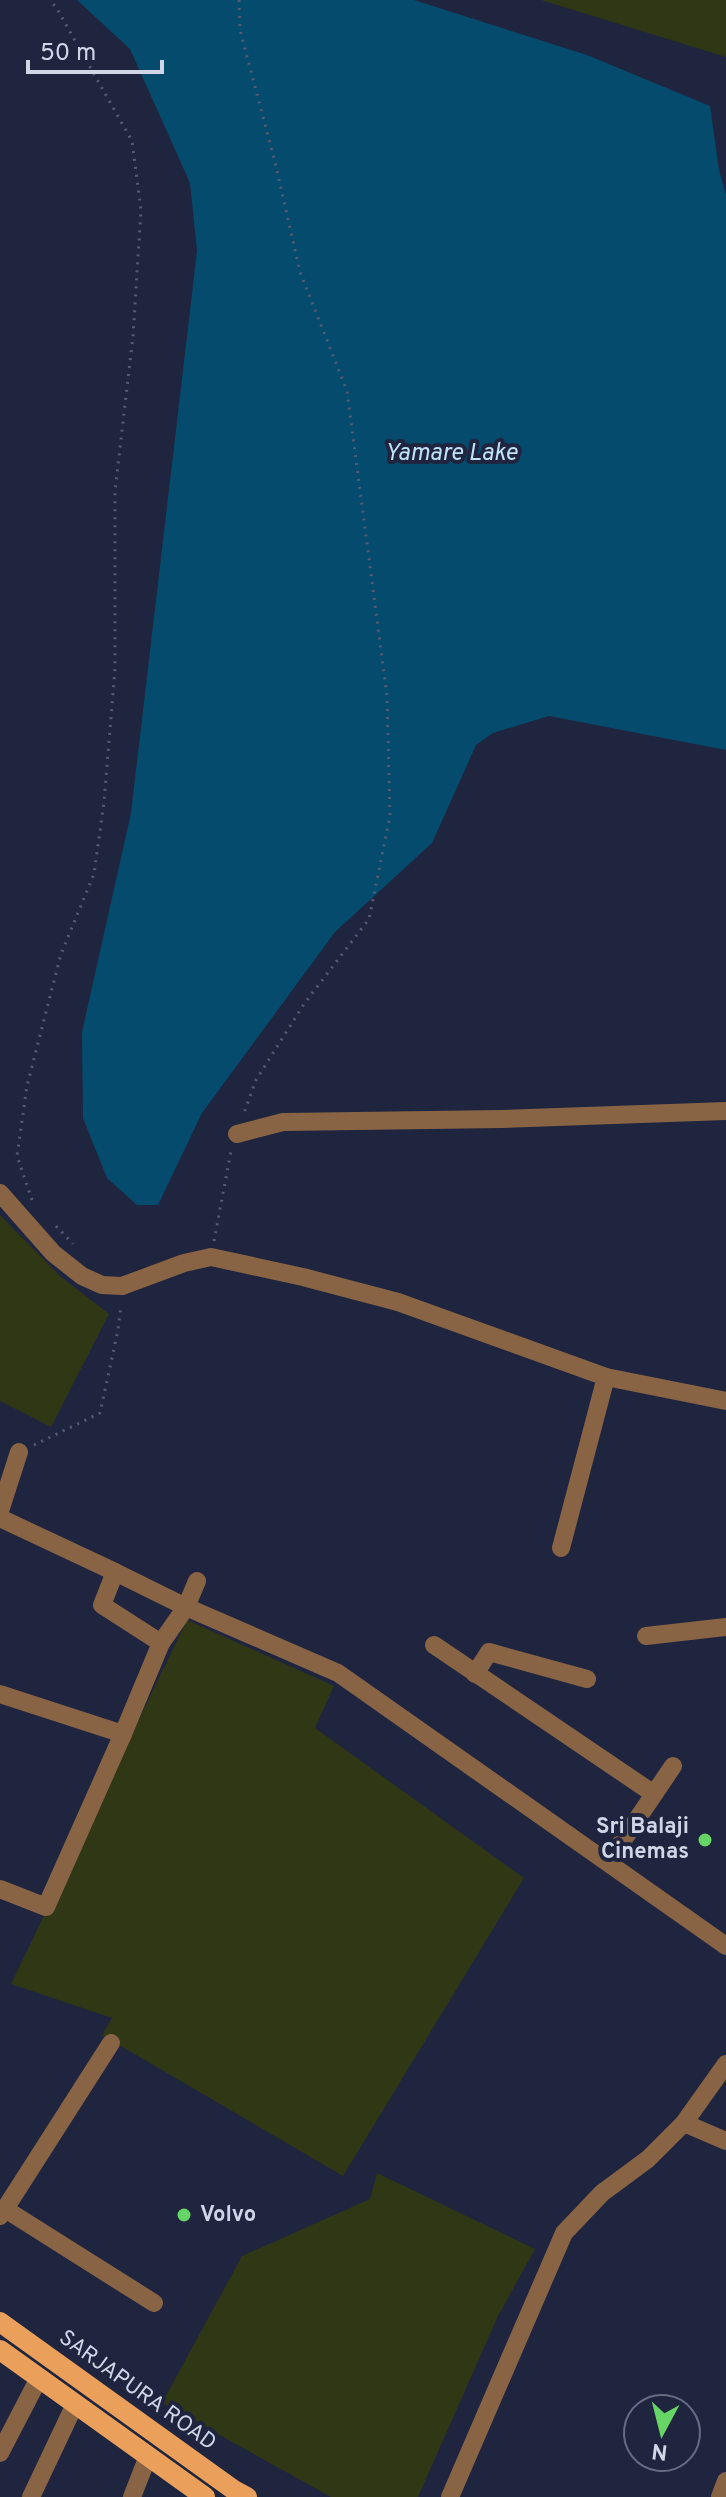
<svg xmlns="http://www.w3.org/2000/svg" width="726" height="2497" font-family="Overpass,sans-serif">
  <style>
    .green { fill: #303715 }
    .water { fill: #054b6d }
    .lines { fill: none; stroke-linecap: round; stroke-linejoin: round }
    .path { stroke: #565c72; stroke-width: 3; stroke-dasharray: 2 6; stroke-linecap: butt }
    .minor { stroke: #886445; stroke-width: 18 }
    .major { stroke: #ea9f5b; stroke-width: 20 }
    .poi-dot { fill: #67d466; stroke: #1f253e; stroke-width: 3 }
    .labels { text-anchor: middle; dominant-baseline: central; stroke-width: 8; stroke-linejoin: round; paint-order: stroke }
    .poi-label { font-size: 22px; font-weight: bold; fill: #d0d6e7; stroke: #1f253e; text-anchor: end }
    .street-label { font-size: 22px; fill: #d0d6e7; stroke: #1f253e }
    .water-label { font-size: 24px; font-style: italic; fill: #c1e1f7; stroke: #1f253e }
  </style>
  <rect width="100%" height="100%" fill="#1f253e"/>
  <g class="green">
    <polygon points="541,0 726,0 726,57"/>
    <polygon points="0,1215 60,1276 109,1314 51,1427 0,1401"/>
    <polygon points="187,1620 334,1686 315,1728 524,1878 343,2176 102,2035 112,2018 11,1984"/>
    <polygon points="377,2173 535,2249 498,2316 418,2497 331,2497 162,2403 242,2256 370,2199"/>
  </g>
  <polygon class="water" points="77,0 414,0 587,55 710,106 719,170 726,195 726,750 549,716 493,733 476,745 432,843 335,932 202,1113 158,1205 137,1205 107,1178 83,1118 82,1032 131,813 197,251 190,183 130,49"/>
  <g class="lines">
    <g class="path">
      <polyline points="239,0 240,30 275,162 300,272 347,391 387,696 390,816 369,919 304,1004 256,1080 244,1113"/>
      <polyline points="32,1200 17,1156 27,1086 61,954 94,874 104,802 115,669 115,491 133,336 141,210 132,141 56,7 49,0"/>
      <polyline points="56,1226 73,1244"/>
      <polyline points="214,1241 231,1151"/>
      <polyline points="34,1445 100,1413 118,1330 121,1305"/>
    </g>
    <g class="minor">
      <polyline points="237,1134 283,1122 502,1119 726,1111"/>
      <polyline points="0,1193 53,1253 82,1276 102,1285 122,1286 184,1263 211,1257 303,1277 398,1302 606,1377 726,1401"/>
      <polyline points="0,1511 19,1452"/>
      <polyline points="0,1518 115,1572 102,1605 161,1643"/>
      <polyline points="561,1548 606,1377"/>
      <polyline points="115,1572 186,1607 338,1673 726,1946"/>
      <polyline points="646,1636 726,1627"/>
      <polyline points="434,1645 654,1794"/>
      <polyline points="475,1674 489,1652 587,1679"/>
      <polyline points="0,1694 123,1734 161,1643 186,1607 197,1581"/>
      <polyline points="609,1861 673,1766"/>
      <polyline points="0,1889 46,1907 123,1734"/>
      <polyline points="684,2123 726,2141"/>
      <polyline points="5,2209 111,2043"/>
      <polyline points="0,2216 5,2209 154,2303"/>
      <polyline points="0,2453 39,2378"/>
      <polyline points="31,2497 75,2404"/>
      <polyline points="132,2497 148,2456"/>
      <polyline points="450,2497 564,2233 602,2193 648,2159 684,2123 726,2064"/>
      <polyline points="720,2497 726,2481"/>
    </g>
    <g class="major">
      <polyline points="0,2322 234,2490 247,2497"/>
      <polyline points="0,2350 205,2497"/>
    </g>
  </g>
  <g class="poi-dot">
    <circle cx="705" cy="1840" r="8"/>
    <circle cx="184" cy="2215" r="8"/>
  </g>
  <g class="labels">
    <g class="poi-label">
      <text x="689" y="1827">Sri Balaji<tspan x="689" dy="25">Cinemas</tspan></text>
      <text x="200" y="2215" text-anchor="start">Volvo</text>
    </g>
    <g class="street-label">
      <text transform="translate(137 2391) rotate(36)">SARJAPURA ROAD</text>
    </g>
    <g class="water-label">
      <text x="451" y="454">Yamare Lake</text>
    </g>
  </g>
  <g transform="translate(662 2433) rotate(187)"><circle r="38" fill="#1f253e" stroke="#666c82" stroke-width="2"/>
  <path d="M0-6L14 30L0 20L-14 30Z" fill="#67d466"/>
  <text y="-12" font-size="22" font-weight="bold" text-anchor="middle" fill="#d0d6e7">N</text>
  </g>
  <path d="M28 60v12h134v-12" fill="none" stroke="#d0d6e7" stroke-width="4"/>
  <text x="40" y="60" font-size="24" fill="#d0d6e7" stroke="#1f253e" stroke-width="6" paint-order="stroke">50 m</text>
</svg>
